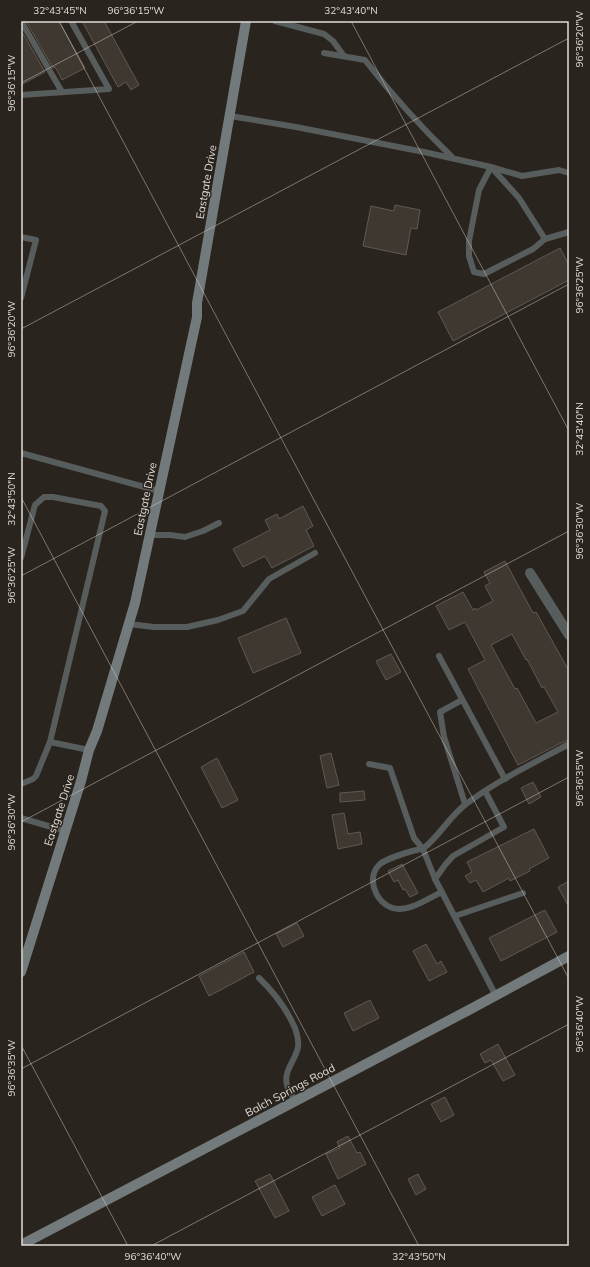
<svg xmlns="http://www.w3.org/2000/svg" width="590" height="1267" font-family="Mulish,sans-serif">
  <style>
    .building { fill: #3e3831; stroke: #605951; fill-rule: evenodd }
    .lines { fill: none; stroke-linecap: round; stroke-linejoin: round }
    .lane { stroke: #575c5c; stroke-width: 6 }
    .street { stroke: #575c5c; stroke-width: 10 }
    .secondary { stroke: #727a7b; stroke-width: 10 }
    .ticks { fill: none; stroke: #e0dbd7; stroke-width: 1; stroke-opacity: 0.45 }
    .labels { text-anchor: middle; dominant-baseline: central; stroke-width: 3; stroke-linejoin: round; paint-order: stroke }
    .street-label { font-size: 11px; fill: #e0dbd7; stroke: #2a241e }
    .neatline { fill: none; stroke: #e0dbd7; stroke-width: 1.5 }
    .ticks-label { font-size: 10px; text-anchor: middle; fill: #e0dbd7 }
  </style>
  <rect width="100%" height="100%" fill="#2a241e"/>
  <g class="building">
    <polygon points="26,21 59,21 85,68 62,80 55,67 53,68"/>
    <polygon points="82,21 104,21 139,85 131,90 126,82 118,87"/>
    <polygon points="21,30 45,72 21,85"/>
    <polygon points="395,205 420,210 417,229 411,228 406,255 363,246 371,206 394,211"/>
    <polygon points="560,248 569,265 569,280 453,341 438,312"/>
    <polygon points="303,506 313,526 306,530 314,546 272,568 265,556 243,567 233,549 270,530 265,520 277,514 279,519"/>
    <path d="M505,561l28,52 3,-1 33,59v69l-8,3 -43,22 -50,-96 17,-9 -20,-38 -16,8 -13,-24 27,-14 10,18 2,-2 1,2 17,-9 -8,-15 5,-3 -6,-11zM512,634l14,26 1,-1 15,29 2,-1 14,25 -22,11 -19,-35 -2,1 -24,-44z"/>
    <polygon points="286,618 301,653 253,673 238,638"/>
    <polygon points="391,654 401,672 386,680 376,661"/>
    <polygon points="331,753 339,785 327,788 320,756"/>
    <polygon points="217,758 238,800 222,808 201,767"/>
    <polygon points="533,782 541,797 529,804 521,788"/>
    <polygon points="364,791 365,800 340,802 340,793"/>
    <polygon points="344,813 348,834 360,832 362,844 338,849 332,815"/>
    <polygon points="534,829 549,858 529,869 530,871 510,881 509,878 483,892 476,880 470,883 465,876 472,872 467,862"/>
    <polygon points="402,864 418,893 410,897 405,889 403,890 398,880 394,882 388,871"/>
    <polygon points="569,881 569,907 558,887"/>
    <polygon points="545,910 557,932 501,961 489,938"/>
    <polygon points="297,923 304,936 283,947 276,934"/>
    <polygon points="426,944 437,964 441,961 447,972 429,981 413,951"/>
    <polygon points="244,952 254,972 209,996 199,976"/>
    <polygon points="370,1000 379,1018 353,1031 344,1013"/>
    <polygon points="498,1044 515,1075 503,1081 491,1060 485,1063 480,1054"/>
    <polygon points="445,1097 454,1115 441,1122 431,1104"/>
    <polygon points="348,1136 357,1153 360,1152 366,1164 338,1179 326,1154 340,1148 337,1142"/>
    <polygon points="270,1174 289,1211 275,1218 255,1181"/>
    <polygon points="418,1174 426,1189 416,1195 408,1179"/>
    <polygon points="335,1185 345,1204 322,1216 312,1197"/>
  </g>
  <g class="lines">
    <g class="lane">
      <polyline points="21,21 62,92"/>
      <polyline points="275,21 324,34 333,41 344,56"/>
      <path d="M324,53l41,7c27,35 56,67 87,97"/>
      <polyline points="21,95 109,89 71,21"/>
      <polyline points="230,116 296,127 424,152 491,167 519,198 545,239 533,249 484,274 474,272 469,256 469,241 479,190 491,167 522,176 559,170 569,173"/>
      <polyline points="21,237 36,240 21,298"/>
      <polyline points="545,239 569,232"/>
      <polyline points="21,453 159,491"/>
      <polyline points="150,535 170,535 185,537 203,531 219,523"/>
      <polyline points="21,558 35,505 44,497 53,497 101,506 105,511 50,742 36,776 33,779 21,784"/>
      <polyline points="129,624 154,627 187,627 218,620 243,611 269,579 315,553"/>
      <polyline points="439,656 505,779"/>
      <polyline points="462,700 440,712 444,737 465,804"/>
      <polyline points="50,742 89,750"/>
      <polyline points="369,764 390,768 414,838 423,849 435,879 496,996"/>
      <polyline points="21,818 65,831"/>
      <polyline points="435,879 445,865 453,856 504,827 485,791"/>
      <path d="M442,892c-13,6 -27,16 -42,17 -21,1 -36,-29 -21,-44 5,-5 23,-11 30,-13 5,-2 11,-2 15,-4 16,-13 26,-32 42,-44 32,-24 68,-41 103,-60"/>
      <polyline points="455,916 523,893"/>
      <path d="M259,978c16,15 27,30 36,50 2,6 4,13 3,19 -2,13 -15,24 -11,38 1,5 6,11 8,16"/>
    </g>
    <polyline class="street" points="530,573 569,635"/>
    <g class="secondary">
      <polyline points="21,972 81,781 89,750 97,731 135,603 197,317 197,303 246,21"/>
      <polyline points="21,1245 467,1011 569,956"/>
    </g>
  </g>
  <path class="ticks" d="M59,21l510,958M351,21l218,410M21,83l117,-62M21,329l548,-291M21,497l398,749M21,576l548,-292M21,822l548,-291M21,1045l107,201M21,1069l548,-292M151,1246l418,-222"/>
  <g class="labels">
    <g class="street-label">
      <text transform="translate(206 182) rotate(-80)">Eastgate Drive</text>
      <text transform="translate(145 499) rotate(-78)">Eastgate Drive</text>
      <text transform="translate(59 810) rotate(-72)">Eastgate Drive</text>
      <text transform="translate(290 1090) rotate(-28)">Balch Springs Road</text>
    </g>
  </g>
  <rect width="590" height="1267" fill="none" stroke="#2a241e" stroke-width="44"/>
  <rect x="22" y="22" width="546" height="1223" class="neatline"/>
  <g class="ticks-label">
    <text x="60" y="14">32°43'45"N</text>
    <text x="136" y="14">96°36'15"W</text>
    <text x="351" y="14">32°43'40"N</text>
    <text transform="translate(579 39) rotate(-90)" y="4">96°36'20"W</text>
    <text transform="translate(11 83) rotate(-90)" y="4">96°36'15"W</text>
    <text transform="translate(579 285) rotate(-90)" y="4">96°36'25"W</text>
    <text transform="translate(11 329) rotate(-90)" y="4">96°36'20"W</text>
    <text transform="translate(579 429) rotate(-90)" y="4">32°43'40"N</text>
    <text transform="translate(11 499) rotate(-90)" y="4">32°43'50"N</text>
    <text transform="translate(579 531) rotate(-90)" y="4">96°36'30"W</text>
    <text transform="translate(11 575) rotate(-90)" y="4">96°36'25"W</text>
    <text transform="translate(579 778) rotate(-90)" y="4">96°36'35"W</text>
    <text transform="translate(11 822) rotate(-90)" y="4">96°36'30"W</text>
    <text transform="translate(579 1024) rotate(-90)" y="4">96°36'40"W</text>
    <text transform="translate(11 1068) rotate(-90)" y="4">96°36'35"W</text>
    <text x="153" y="1260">96°36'40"W</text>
    <text x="419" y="1260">32°43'50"N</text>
  </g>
</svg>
